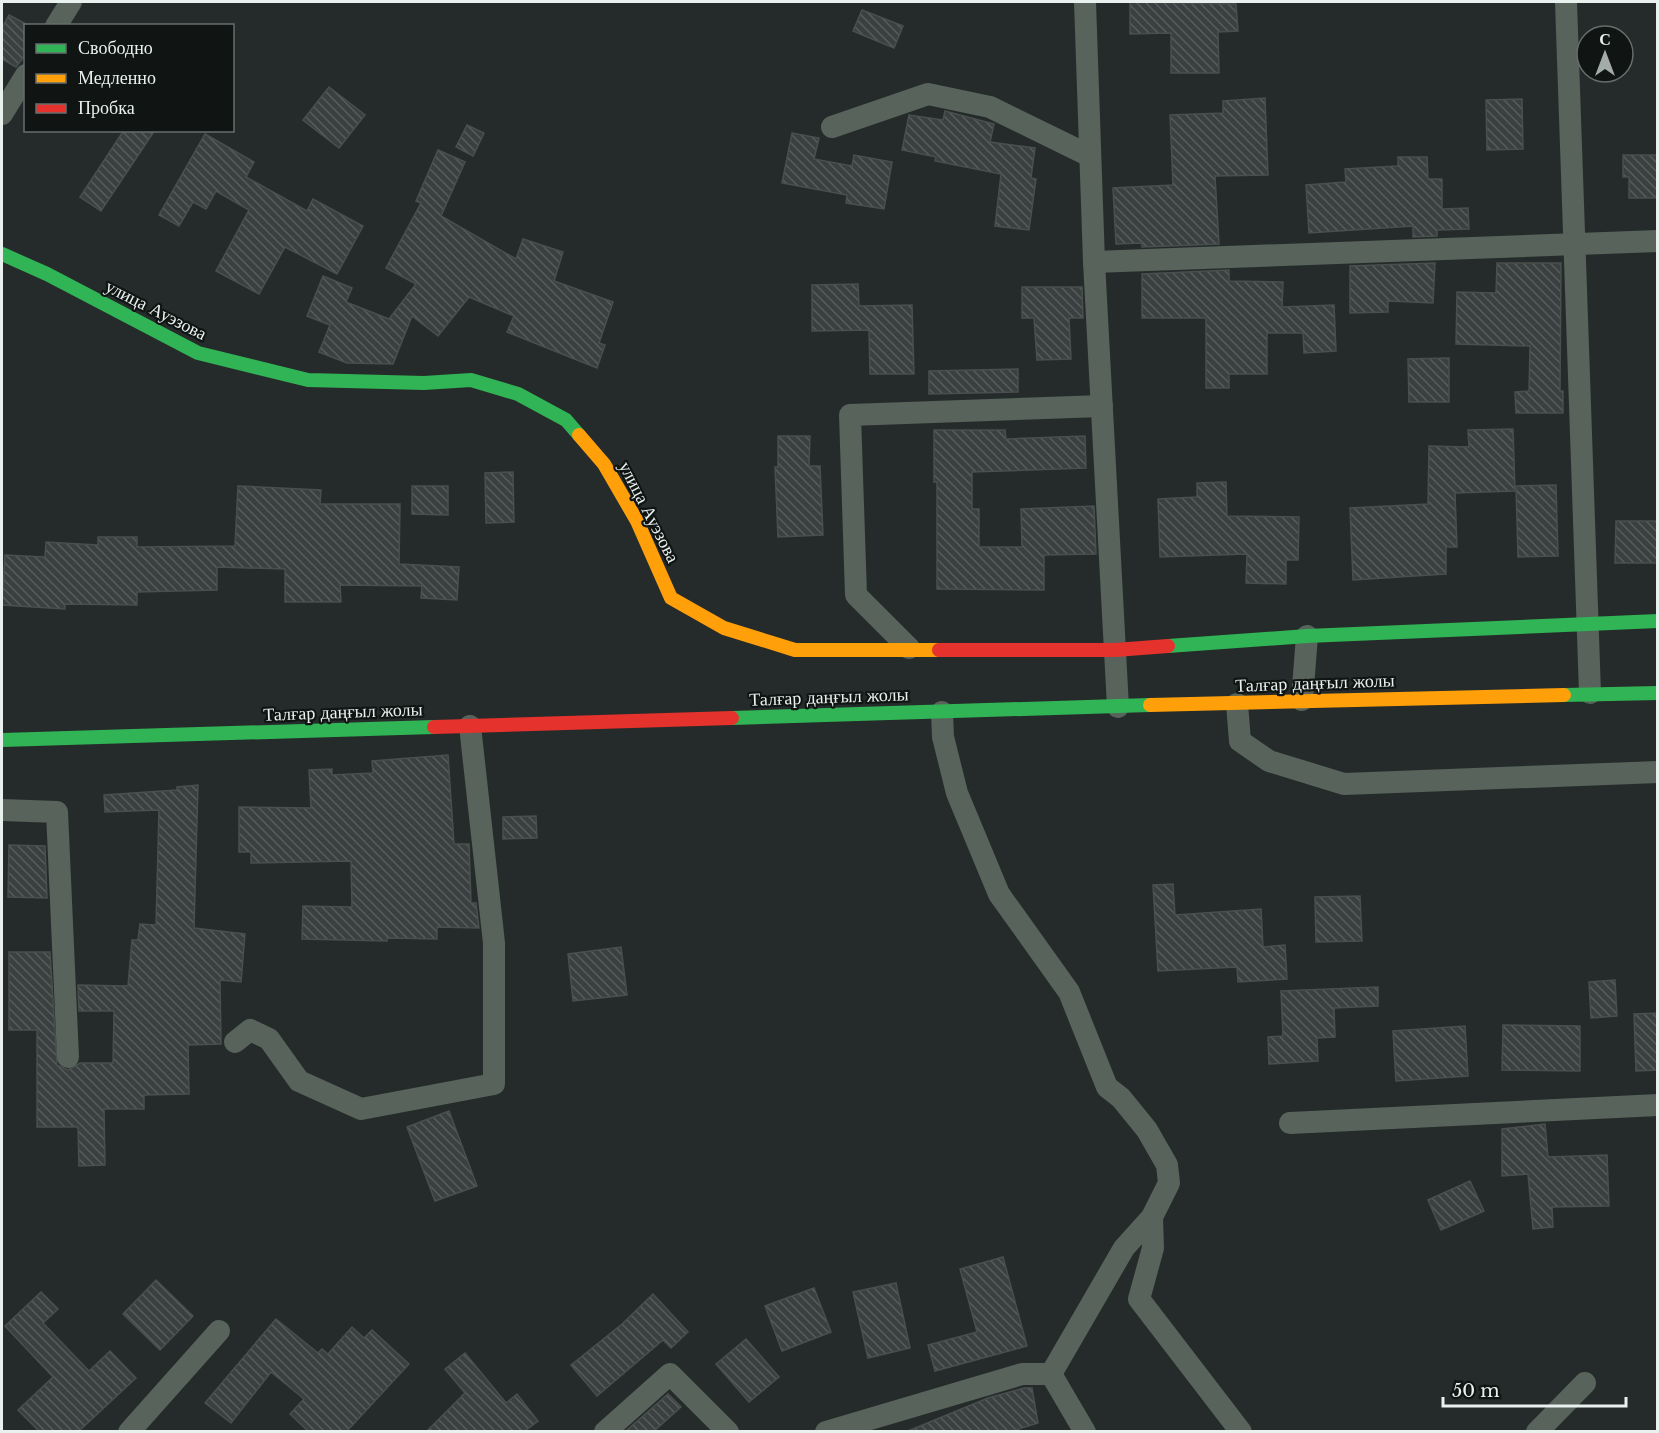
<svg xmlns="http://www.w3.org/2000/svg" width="1659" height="1433" font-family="'Libre Baskerville',serif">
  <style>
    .building { fill: url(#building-back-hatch); stroke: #494f4e; stroke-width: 1.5 }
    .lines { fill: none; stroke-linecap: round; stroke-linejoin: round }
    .street { stroke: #57635b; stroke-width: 22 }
    .fast { stroke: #30b455; stroke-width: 14 }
    .slow { stroke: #ff9f0a; stroke-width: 14 }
    .jam { stroke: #e5322d; stroke-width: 14 }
    .labels { text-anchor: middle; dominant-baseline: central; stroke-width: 4.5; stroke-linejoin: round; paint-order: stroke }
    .street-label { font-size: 18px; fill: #e9f1ef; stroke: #101514 }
  </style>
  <defs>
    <pattern id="building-back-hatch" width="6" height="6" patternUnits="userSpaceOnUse" patternTransform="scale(1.5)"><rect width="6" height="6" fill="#3a403f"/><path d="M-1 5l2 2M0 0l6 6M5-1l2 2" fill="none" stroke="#565c5b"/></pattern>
  </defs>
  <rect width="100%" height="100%" fill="#252b2a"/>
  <g class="building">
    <polygon points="1130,2 1236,4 1238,31 1218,32 1219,73 1171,73 1171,33 1130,34"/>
    <polygon points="862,10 903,26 894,48 853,31"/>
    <polygon points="9,15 26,24 26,54 16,67 2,59 2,28"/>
    <polygon points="329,87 365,115 339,148 303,120"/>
    <polygon points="1265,98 1268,175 1215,176 1219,244 1142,247 1142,243 1116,244 1113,188 1173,185 1170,115 1223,113 1223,101"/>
    <polygon points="1522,99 1523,149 1487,150 1486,100"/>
    <polygon points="945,111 994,124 990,142 1035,148 1031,178 1036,179 1029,230 995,226 1001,174 935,161 936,157 902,150 909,115 943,120"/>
    <polygon points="467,125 484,133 473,156 456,147"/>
    <polygon points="124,130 155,130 101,211 80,197"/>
    <polygon points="792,133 819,138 814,159 852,166 854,155 892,162 884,209 846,203 847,195 782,183"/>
    <polygon points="205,134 254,162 246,177 307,211 313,199 363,226 337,274 285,247 259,294 216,271 249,210 216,191 206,209 193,202 179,226 159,215"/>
    <polygon points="438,150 465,162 441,216 516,259 523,239 563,252 554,281 613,302 599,343 605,345 597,368 507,332 514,316 469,297 438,336 412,316 393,364 347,363 319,352 330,325 307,316 323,276 352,288 346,302 389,319 416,284 386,268 421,203 416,201"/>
    <polygon points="1623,155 1658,155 1658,198 1629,198 1629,177 1623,177"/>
    <polygon points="1398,157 1427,157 1428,179 1442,179 1442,209 1468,208 1469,229 1437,230 1437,236 1413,237 1413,226 1309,233 1306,185 1346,182 1345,169 1398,166"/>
    <polygon points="1435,263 1433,303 1388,301 1388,312 1350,313 1350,266"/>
    <polygon points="1497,263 1561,263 1560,391 1563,391 1563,413 1516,413 1515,392 1529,391 1530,346 1456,344 1457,292 1496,293"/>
    <polygon points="1229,270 1229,281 1283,282 1282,307 1334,305 1336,351 1304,353 1303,333 1267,333 1267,374 1229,374 1229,388 1206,388 1206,318 1142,318 1142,274"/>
    <polygon points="858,284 859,306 912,305 914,374 870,374 869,330 812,331 812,285"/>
    <polygon points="1022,287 1082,287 1083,318 1069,318 1071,359 1037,360 1034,318 1022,318"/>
    <polygon points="1449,358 1449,402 1409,402 1408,359"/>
    <polygon points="1018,369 1018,392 929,394 929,371"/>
    <polygon points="1513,429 1515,491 1455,493 1457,547 1446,547 1446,574 1353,580 1350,508 1428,504 1429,446 1469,447 1468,430"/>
    <polygon points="934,430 1005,430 1006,439 1085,436 1086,468 972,472 972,509 979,509 979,547 1022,547 1021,509 1094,506 1096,554 1044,555 1044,590 937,589 937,482 934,482"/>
    <polygon points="778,436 810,436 809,466 820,466 823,535 778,537 775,467 778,467"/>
    <polygon points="513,472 514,522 486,523 485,473"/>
    <polygon points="1226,482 1227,516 1299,517 1298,560 1286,560 1286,584 1246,583 1247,554 1160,557 1158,499 1197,497 1197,483"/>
    <polygon points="1556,485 1558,556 1518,557 1516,486"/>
    <polygon points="238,486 321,490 320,504 400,504 399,564 459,567 457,600 421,598 422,586 340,585 341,602 285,602 285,569 217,567 217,590 137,592 137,605 65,604 65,609 2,605 5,555 45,557 46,542 98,545 98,537 137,537 137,547 235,546"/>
    <polygon points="412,486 448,486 448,515 412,514"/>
    <polygon points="1616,521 1658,521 1658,563 1615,563"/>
    <polygon points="448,755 454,844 469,844 471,903 476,903 479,928 437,927 437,939 387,938 387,941 302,939 303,906 352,907 351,861 251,863 251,852 239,852 239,807 311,808 309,770 332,769 332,775 373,773 372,761"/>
    <polygon points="198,785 194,928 245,934 241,982 220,980 221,1044 188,1045 189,1094 144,1095 144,1109 104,1109 105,1165 79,1166 78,1127 37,1127 37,1030 9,1030 9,952 50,952 57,1065 68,1070 80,1063 113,1063 114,1011 79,1011 78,985 128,986 132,940 138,940 140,924 156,925 159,810 105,812 104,795 177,790 177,787"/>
    <polygon points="536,816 537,838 503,839 503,817"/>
    <polygon points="9,845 45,846 47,898 8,897"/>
    <polygon points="1173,884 1175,915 1261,909 1263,947 1285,945 1287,979 1238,982 1237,967 1158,971 1153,885"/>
    <polygon points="1360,896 1362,941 1316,942 1315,897"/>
    <polygon points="621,947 627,995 573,1001 568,954"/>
    <polygon points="1615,980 1617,1016 1591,1018 1589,982"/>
    <polygon points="1378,987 1378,1006 1334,1008 1335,1037 1317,1038 1318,1061 1269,1064 1268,1037 1283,1036 1281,991"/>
    <polygon points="1658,1013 1658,1070 1636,1071 1634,1014"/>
    <polygon points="1503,1025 1580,1026 1580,1071 1502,1070"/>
    <polygon points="1465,1026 1468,1076 1396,1081 1393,1031"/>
    <polygon points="449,1111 477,1186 435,1201 407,1127"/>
    <polygon points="1545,1124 1548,1157 1607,1155 1609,1206 1552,1207 1553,1227 1533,1229 1528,1174 1502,1176 1502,1129"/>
    <polygon points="1470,1181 1484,1211 1441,1230 1428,1200"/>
    <polygon points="1003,1257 1027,1346 935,1371 928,1345 977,1332 960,1269"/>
    <polygon points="156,1280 193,1316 160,1350 123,1314"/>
    <polygon points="896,1283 910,1348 868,1358 853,1292"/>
    <polygon points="814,1288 831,1332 782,1351 765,1306"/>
    <polygon points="41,1292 58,1309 43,1323 89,1371 110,1351 136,1378 79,1431 39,1431 18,1410 53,1377 5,1326"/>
    <polygon points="653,1294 688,1332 671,1348 663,1340 597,1396 571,1365 622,1324"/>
    <polygon points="276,1319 318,1353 322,1349 328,1354 352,1327 364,1338 372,1330 409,1364 347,1431 308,1431 290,1414 304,1399 271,1372 231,1423 205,1403"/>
    <polygon points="746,1339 779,1377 749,1402 716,1364"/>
    <polygon points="465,1353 506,1403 517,1394 538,1421 525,1431 427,1431 465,1393 445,1369"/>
    <polygon points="1024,1388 1032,1388 1038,1423 1012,1431 908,1431 988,1398"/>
    <polygon points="668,1394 681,1407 654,1431 626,1431"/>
  </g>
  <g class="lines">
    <g class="street">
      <polyline points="1085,2 1094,262 1118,707"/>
      <polyline points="1566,2 1590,693"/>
      <polyline points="56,26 71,2"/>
      <polyline points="2,114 26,75"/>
      <polyline points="832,127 928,94 990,107 1090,156"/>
      <polyline points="1094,262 1658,241"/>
      <polyline points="909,648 856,595 850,415 1102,406"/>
      <polyline points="1302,700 1307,636"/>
      <polyline points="1237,704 1240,741 1269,761 1344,784 1658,772"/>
      <polyline points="942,712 943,737 957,793 999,894 1069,992 1107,1087 1121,1098 1147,1130 1167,1165 1169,1183 1152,1217 1124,1248 1051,1374"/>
      <polyline points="2,810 57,812 68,1057"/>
      <polyline points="235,1042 250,1030 269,1039 299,1081 361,1109 494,1084 494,943 470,726"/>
      <polyline points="1290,1123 1658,1105"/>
      <polyline points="1152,1217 1153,1248 1139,1299 1241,1432"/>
      <polyline points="129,1432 219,1331"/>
      <polyline points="605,1432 670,1374 728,1432"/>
      <polyline points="826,1432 1022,1374 1051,1374 1085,1432"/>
      <polyline points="1537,1432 1585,1383"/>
    </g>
    <g class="fast">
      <polyline points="2,254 47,274 198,353 308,380 424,383 471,380 518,394 566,420 579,435"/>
      <polyline points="1168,646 1307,636 1658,621"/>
      <polyline points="1564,695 1658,693"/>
      <polyline points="732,718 1150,705"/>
      <polyline points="2,740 434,727"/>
    </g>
    <g class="slow">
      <polyline points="579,435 604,464 637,521 671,598 724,628 795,650 939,650"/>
      <polyline points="1150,705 1564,695"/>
    </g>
    <g class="jam">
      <polyline points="939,650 1115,650 1168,646"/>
      <polyline points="434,727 732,718"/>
    </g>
  </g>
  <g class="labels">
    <g class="street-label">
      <text transform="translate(156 310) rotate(27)">улица Ауэзова</text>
      <text transform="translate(649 512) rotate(63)">улица Ауэзова</text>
      <text transform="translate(1315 683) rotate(-2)">Талғар даңғыл жолы</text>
      <text transform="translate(829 697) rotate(-2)">Талғар даңғыл жолы</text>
      <text transform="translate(343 712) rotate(-2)">Талғар даңғыл жолы</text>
    </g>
  </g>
  <rect width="1659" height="1433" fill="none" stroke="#e9f1ef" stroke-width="6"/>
  <rect x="24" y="24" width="210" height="108" fill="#101514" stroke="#676d6c" stroke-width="1.5"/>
  <rect x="36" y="44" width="30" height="9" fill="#30b455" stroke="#676d6c" stroke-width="1.5"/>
  <text x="78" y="54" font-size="18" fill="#e9f1ef">Свободно</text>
  <rect x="36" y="74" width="30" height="9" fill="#ff9f0a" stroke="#676d6c" stroke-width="1.5"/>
  <text x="78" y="84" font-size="18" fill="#e9f1ef">Медленно</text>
  <rect x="36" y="104" width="30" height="9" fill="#e5322d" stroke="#676d6c" stroke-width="1.5"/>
  <text x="78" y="114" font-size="18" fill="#e9f1ef">Пробка</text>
  <g transform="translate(1605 54)"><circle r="28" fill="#101514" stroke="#676d6c" stroke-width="1.5"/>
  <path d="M0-4.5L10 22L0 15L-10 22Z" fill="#a4acaa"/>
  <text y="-9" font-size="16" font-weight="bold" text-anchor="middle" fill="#e9f1ef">С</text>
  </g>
  <path d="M1443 1397v9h183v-9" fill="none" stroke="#e9f1ef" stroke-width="3"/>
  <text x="1452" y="1397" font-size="18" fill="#e9f1ef" stroke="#101514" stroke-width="4.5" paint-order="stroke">50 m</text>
</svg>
